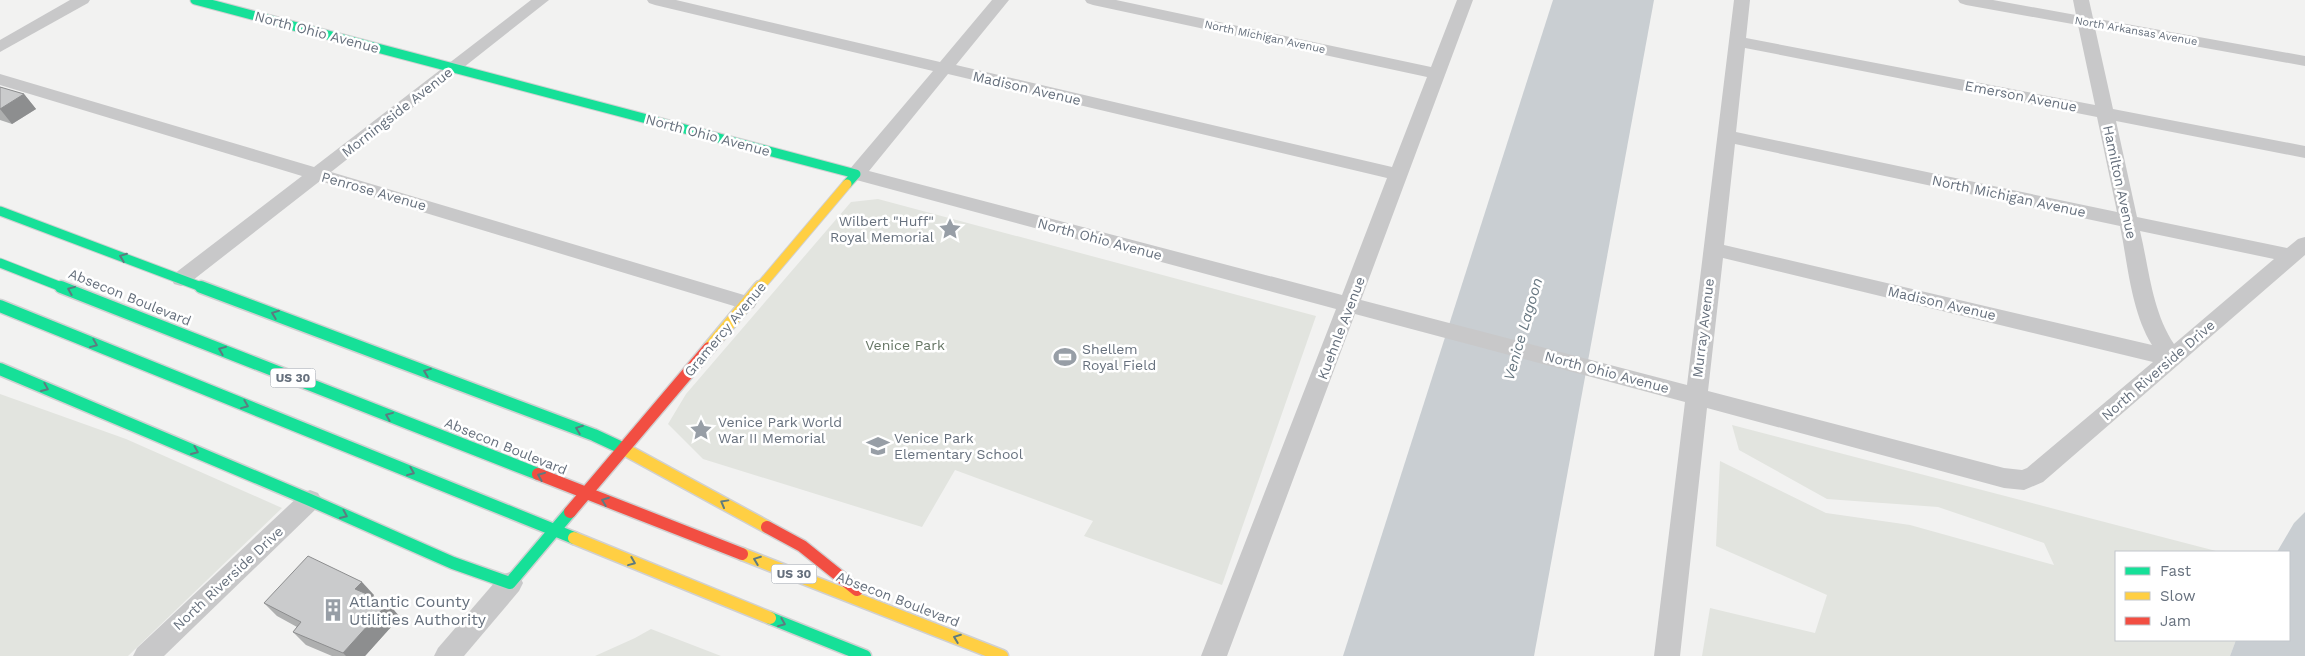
<svg xmlns="http://www.w3.org/2000/svg" width="2305" height="656" font-family="'Work Sans',sans-serif">
  <style>
    .green { fill: #e2e4df }
    .water { fill: #c9ced2 }
    .lines { fill: none; stroke-linecap: round; stroke-linejoin: round }
    .fast-far1-casing { stroke: #d0d0d1; stroke-width: 11 }
    .fast-casing { stroke: #d0d0d1; stroke-width: 15 }
    .slow-far1-casing { stroke: #d0d0d1; stroke-width: 11 }
    .slow-casing { stroke: #d0d0d1; stroke-width: 15 }
    .jam-casing { stroke: #d0d0d1; stroke-width: 15 }
    .street { fill: #c8c8c9; fill-rule: evenodd }
    .fast-far1 { stroke: #16e098; stroke-width: 9 }
    .fast { stroke: #16e098; stroke-width: 12 }
    .slow-far1 { stroke: #ffcf43; stroke-width: 9 }
    .slow { stroke: #ffcf43; stroke-width: 12 }
    .jam { stroke: #f24e42; stroke-width: 12 }
    .wall { fill: #aeafaf }
    .shaded-wall { fill: #8d8e8f }
    .building { fill: #cacbcc; stroke: #8d8e8f }
    .oneway { stroke: #5e7b80 }
    .labels { text-anchor: middle; dominant-baseline: central; stroke-width: 5; stroke-linejoin: round; paint-order: stroke }
    .far-street-label { font-size: 11px; fill: #66707d; stroke: #fff }
    .shield { fill: #fff; stroke: #949ba4; stroke-width: 1 }
    .shield-label { font-size: 12px; font-weight: bold; fill: #66707d }
    .street-label { font-size: 14px; fill: #66707d; stroke: #fff }
    .poi-label { font-size: 14px; fill: #66707d; stroke: #fff; text-anchor: start }
    .park-label { font-size: 14px; fill: #657564; stroke: #fff }
    .water-label { font-size: 15px; font-style: italic; fill: #677781; stroke: #fff }
    .near-poi-label { font-size: 16px; fill: #66707d; stroke: #fff; text-anchor: start }
  </style>
  <rect width="100%" height="100%" fill="#f2f2f1"/>
  <g class="green">
    <polygon points="878,199 1316,316 1222,585 1084,536 1093,521 955,470 922,527 703,459 668,424 686,394 851,202"/>
    <polygon points="0,394 126,439 282,508 128,656 0,656"/>
    <polygon points="1732,425 2216,551 2116,552 2116,640 2236,640 2230,656 1702,656 1710,608 1815,633 1827,595 1716,546 1720,461 1826,513 1910,525 2054,565 2044,543 1938,507 1827,499 1739,450"/>
    <polygon points="651,629 721,656 595,656 635,638"/>
  </g>
  <g class="water">
    <polygon points="1553,0 1654,0 1534,656 1343,656"/>
    <polygon points="2305,512 2305,656 2230,656 2236,640 2289,640 2289,552 2277,552 2294,523"/>
  </g>
  <g class="lines">
    <defs>
      <g id="fast-far1">
        <polyline points="195,0 856,174 847,184"/>
        <polyline points="0,211 204,288"/>
        <polyline points="0,263 64,288"/>
      </g>
      <g id="fast">
        <polyline points="61,287 538,474"/>
        <polyline points="201,287 594,435 624,449"/>
        <polyline points="0,306 574,538"/>
        <polyline points="0,369 310,500 453,563 510,583 570,512"/>
        <polyline points="770,618 865,656"/>
      </g>
      <polyline id="slow-far1" points="759,288 847,184"/>
      <g id="slow">
        <polyline points="709,348 760,287"/>
        <polyline points="624,449 767,527"/>
        <polyline points="574,538 770,618"/>
        <polyline points="742,554 1002,656"/>
      </g>
      <g id="jam">
        <polyline points="538,474 742,554"/>
        <polyline points="570,512 709,348"/>
        <polyline points="767,527 802,546 857,590"/>
      </g>
    </defs>
    <use href="#fast-far1" class="fast-far1-casing"/>
    <use href="#fast" class="fast-casing"/>
    <use href="#slow-far1" class="slow-far1-casing"/>
    <use href="#slow" class="slow-casing"/>
    <use href="#jam" class="jam-casing"/>
    <g class="street">
      <polygon points="70,0 90,0 88,3 0,52 0,40"/>
      <polygon points="531,0 549,0 331,172 754,298 757,303 754,308 747,310 320,181 188,284 181,286 174,284 171,279 174,274 302,176 0,85 0,74 314,167"/>
      <path d="M647,0h29l264,62 52,-62h17l-53,65 436,102 35,-90 -334,-72 -6,-2 -2,-3h31l315,67 26,-67h16l-112,300 326,85 47,-385h16l-4,38 349,67 -17,-80 -112,-20 -6,-2 -2,-3h35l83,15 -3,-15h16l4,18 212,38v10l-210,-38 18,81 192,37v12l-189,-37 21,96 150,31 11,-9 7,-2v18l-262,227 -19,8 -20,-2 -297,-80 -27,248h-26l31,-254 -330,-88 -128,342h-26l135,-347 -487,-131 -2,-4 2,-4 84,-99 -278,-66 -6,-2zM1745,48l352,69 20,95 -381,-80zM948,74l439,104 -45,117 -473,-124zM1735,144l385,82c8,39 11,85 32,119l-428,-100zM2140,231l134,28 -100,85c-22,-33 -25,-76 -34,-113zM1723,258l430,104 -126,106 -5,2 -18,-2 -296,-77z"/>
      <polygon points="310,490 318,493 322,500 318,507 164,656 133,656 137,648 302,493"/>
      <polygon points="510,572 519,575 523,583 519,591 464,656 434,656 438,648 501,575"/>
    </g>
    <use href="#fast-far1" class="fast-far1"/>
    <use href="#fast" class="fast"/>
    <use href="#slow-far1" class="slow-far1"/>
    <use href="#slow" class="slow"/>
    <use href="#jam" class="jam"/>
  </g>
  <g class="wall">
    <polygon points="0,87 24,94 36,109 12,124 0,120"/>
    <polygon points="374,595 373,597 400,617 365,656 332,656 306,645 293,632 297,627 277,616 264,603"/>
  </g>
  <g class="shaded-wall">
    <polygon points="24,94 36,109 12,124 0,109"/>
    <polygon points="362,582 374,595 367,603 355,589"/>
    <polygon points="388,603 400,617 365,656 346,656 343,653"/>
  </g>
  <g class="building">
    <polygon points="0,87 24,94 0,109"/>
    <polygon points="308,556 362,582 355,589 388,603 343,653 293,632 301,622 264,603"/>
  </g>
  <defs><path id="oneway-chevron" d="M-2-3.5L2.5 0L-2 3.5" fill="none" stroke-width="1.6" stroke-linecap="round" stroke-linejoin="round" transform="scale(1.25)"/></defs>
  <g class="oneway">
    <use href="#oneway-chevron" transform="translate(123 257) rotate(-159)"/>
    <use href="#oneway-chevron" transform="translate(71 290) rotate(-158)"/>
    <use href="#oneway-chevron" transform="translate(275 314) rotate(-159)"/>
    <use href="#oneway-chevron" transform="translate(94 344) rotate(22)"/>
    <use href="#oneway-chevron" transform="translate(222 350) rotate(-158)"/>
    <use href="#oneway-chevron" transform="translate(427 372) rotate(-159)"/>
    <use href="#oneway-chevron" transform="translate(45 388) rotate(23)"/>
    <use href="#oneway-chevron" transform="translate(245 405) rotate(22)"/>
    <use href="#oneway-chevron" transform="translate(389 416) rotate(-158)"/>
    <use href="#oneway-chevron" transform="translate(579 429) rotate(-159)"/>
    <use href="#oneway-chevron" transform="translate(195 451) rotate(23)"/>
    <use href="#oneway-chevron" transform="translate(411 472) rotate(22)"/>
    <use href="#oneway-chevron" transform="translate(541 476) rotate(-158)"/>
    <use href="#oneway-chevron" transform="translate(605 501) rotate(-159)"/>
    <use href="#oneway-chevron" transform="translate(724 503) rotate(-151)"/>
    <use href="#oneway-chevron" transform="translate(344 515) rotate(24)"/>
    <use href="#oneway-chevron" transform="translate(757 560) rotate(-159)"/>
    <use href="#oneway-chevron" transform="translate(632 562) rotate(22)"/>
    <use href="#oneway-chevron" transform="translate(782 623) rotate(22)"/>
    <use href="#oneway-chevron" transform="translate(957 638) rotate(-159)"/>
  </g>
  <defs>
    <symbol id="sight-bare" viewBox="-9 -9 18 18"><path d="M0-6L1.8-2.2L6-1.7L2.9 1.2L3.7 5.4L0 3.3L-3.7 5.4L-2.9 1.2L-6-1.7L-1.8-2.2Z" fill="#979ea6" stroke="#fff" stroke-width="2.5" paint-order="stroke"/></symbol>
    <symbol id="stadium-bare" viewBox="-9 -9 18 18"><path d="M0-5a6.5 5 0 1 0 0 10a6.5 5 0 1 0 0-10ZM-3.5-1.8h7v3.6h-7Z" fill="#979ea6" stroke="#fff" stroke-width="2.5" paint-order="stroke"/></symbol>
    <symbol id="school-bare" viewBox="-9 -9 18 18"><path d="M0-5L7-2L0 1L-7-2ZM-4 1L0 2.5L4 1V4Q0 6-4 4Z" fill="#979ea6" stroke="#fff" stroke-width="2.5" paint-order="stroke"/></symbol>
    <symbol id="building-bare" viewBox="-9 -9 18 18"><path d="M-4-6H4V6H1V3H-1V6H-4ZM-2.5-4.3h1.7v1.8h-1.7ZM.8-4.3h1.7v1.8H.8ZM-2.5-1h1.7V.8h-1.7ZM.8-1h1.7V.8H.8Z" fill="#979ea6" stroke="#fff" stroke-width="2.5" paint-order="stroke"/></symbol>
  </defs>
  <g fill-rule="evenodd">
    <use href="#sight-bare" x="934" y="213" width="32" height="32"/>
    <use href="#stadium-bare" x="1049" y="341" width="32" height="32"/>
    <use href="#sight-bare" x="685" y="414" width="32" height="32"/>
    <use href="#school-bare" x="862" y="430" width="32" height="32"/>
    <use href="#building-bare" x="317" y="594" width="32" height="32"/>
  </g>
  <g class="labels">
    <g class="far-street-label">
      <text transform="translate(2136 31) rotate(10)">North Arkansas Avenue</text>
      <text transform="translate(1265 37) rotate(12)">North Michigan Avenue</text>
    </g>
    <g class="shield">
      <rect x="270.5" y="368.5" width="45" height="19" rx="4"/>
      <rect x="771.5" y="564.5" width="45" height="19" rx="4"/>
    </g>
    <g class="shield-label">
      <text x="293" y="378">US 30</text>
      <text x="794" y="574">US 30</text>
    </g>
    <g class="street-label">
      <text transform="translate(317 32) rotate(15)">North Ohio Avenue</text>
      <text transform="translate(1027 88) rotate(13)">Madison Avenue</text>
      <text transform="translate(2021 96) rotate(11)">Emerson Avenue</text>
      <text transform="translate(397 112) rotate(-38)">Morningside Avenue</text>
      <text transform="translate(708 135) rotate(15)">North Ohio Avenue</text>
      <text transform="translate(2120 182) rotate(78)">Hamilton Avenue</text>
      <text transform="translate(374 191) rotate(16)">Penrose Avenue</text>
      <text transform="translate(2009 196) rotate(12)">North Michigan Avenue</text>
      <text transform="translate(1100 239) rotate(15)">North Ohio Avenue</text>
      <text transform="translate(130 297) rotate(22)">Absecon Boulevard</text>
      <text transform="translate(1942 303) rotate(13)">Madison Avenue</text>
      <text transform="translate(1341 328) rotate(-69)">Kuehnle Avenue</text>
      <text transform="translate(1703 328) rotate(-83)">Murray Avenue</text>
      <text transform="translate(725 329) rotate(-50)">Gramercy Avenue</text>
      <text transform="translate(2158 370) rotate(-41)">North Riverside Drive</text>
      <text transform="translate(1607 372) rotate(15)">North Ohio Avenue</text>
      <text transform="translate(506 446) rotate(22)">Absecon Boulevard</text>
      <text transform="translate(228 578) rotate(-43)">North Riverside Drive</text>
      <text transform="translate(898 599) rotate(21)">Absecon Boulevard</text>
    </g>
    <g class="poi-label">
      <text x="934" y="221" text-anchor="end">Wilbert "Huff"<tspan x="934" dy="16">Royal Memorial</tspan></text>
      <text x="1082" y="349">Shellem<tspan x="1082" dy="16">Royal Field</tspan></text>
      <text x="718" y="422">Venice Park World<tspan x="718" dy="16">War II Memorial</tspan></text>
      <text x="894" y="438">Venice Park<tspan x="894" dy="16">Elementary School</tspan></text>
    </g>
    <g class="park-label">
      <text x="905" y="345">Venice Park</text>
    </g>
    <g class="water-label">
      <text transform="translate(1523 329) rotate(-74)">Venice Lagoon</text>
    </g>
    <g class="near-poi-label">
      <text x="349" y="601">Atlantic County<tspan x="349" dy="18">Utilities Authority</tspan></text>
    </g>
  </g>
  <rect x="2115" y="551" width="175" height="90" fill="#ffffff" stroke="#c2c6cb"/>
  <rect x="2125" y="567" width="25" height="8" fill="#16e098" stroke="#c2c6cb"/>
  <text x="2160" y="576" font-size="15" fill="#66707d">Fast</text>
  <rect x="2125" y="592" width="25" height="8" fill="#ffcf43" stroke="#c2c6cb"/>
  <text x="2160" y="601" font-size="15" fill="#66707d">Slow</text>
  <rect x="2125" y="617" width="25" height="8" fill="#f24e42" stroke="#c2c6cb"/>
  <text x="2160" y="626" font-size="15" fill="#66707d">Jam</text>
</svg>
